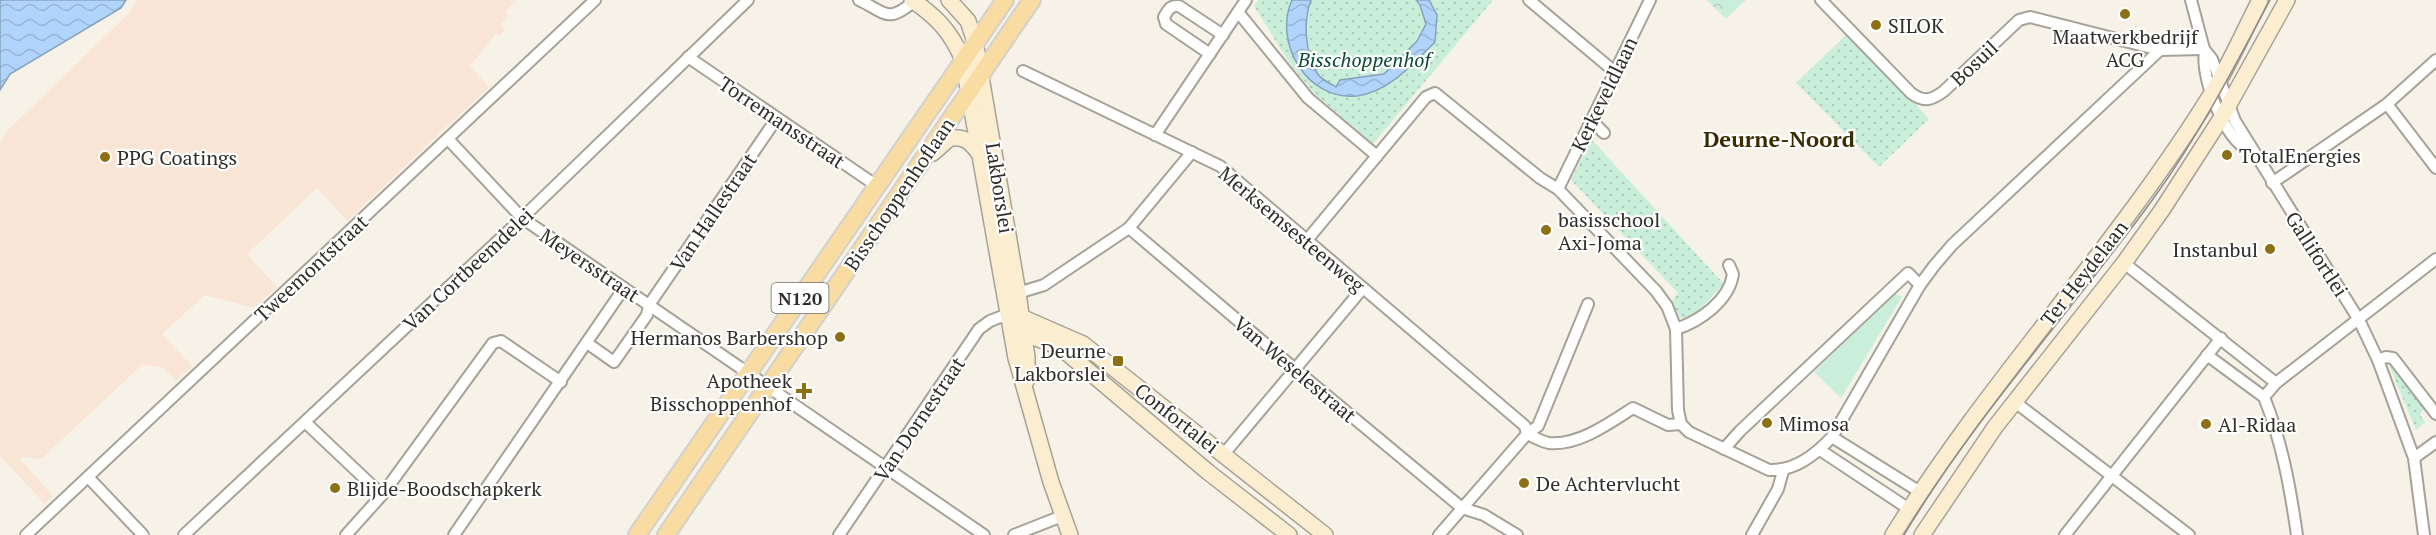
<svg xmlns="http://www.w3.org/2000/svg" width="2436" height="535" font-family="'PT Serif',serif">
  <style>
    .industrial { fill: #f8e5d5 }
    .grass { fill: url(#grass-dots) }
    .forest { fill: url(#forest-crowns) }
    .garden { fill: #c9efda }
    .water { fill: url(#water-waves); stroke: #89a2bc; stroke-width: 1.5 }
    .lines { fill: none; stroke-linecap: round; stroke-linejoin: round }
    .street-casing { stroke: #a6a298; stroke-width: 14 }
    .secondary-casing { stroke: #a6a298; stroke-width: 18 }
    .primary-casing { stroke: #d1d1d0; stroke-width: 20 }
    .street { stroke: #fff; stroke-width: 10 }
    .secondary { stroke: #fbeed0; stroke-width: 15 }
    .primary { stroke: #f8dca1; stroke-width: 16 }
    .tram { stroke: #8f8c86; stroke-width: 1.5 }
    .poi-dot { fill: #8d7013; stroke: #fff; stroke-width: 2 }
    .labels { text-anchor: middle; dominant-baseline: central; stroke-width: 4.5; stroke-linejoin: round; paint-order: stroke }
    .shield { fill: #fff; stroke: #6d6d6a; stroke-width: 1.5 }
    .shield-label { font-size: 18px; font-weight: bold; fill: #2f2e2a }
    .poi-label { font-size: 20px; fill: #2f2e2a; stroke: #fff; text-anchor: start }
    .park-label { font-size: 20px; font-style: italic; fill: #08492f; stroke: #fff }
    .street-label { font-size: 20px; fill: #2f2e2a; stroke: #fff }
    .quarter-label { font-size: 22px; font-weight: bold; fill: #3b2d02; stroke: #fff }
  </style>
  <defs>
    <pattern id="grass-dots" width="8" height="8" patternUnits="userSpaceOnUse" patternTransform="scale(1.5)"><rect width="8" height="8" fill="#c9efda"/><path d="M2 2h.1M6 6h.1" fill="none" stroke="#adcdbb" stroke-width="1.8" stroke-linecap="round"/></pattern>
    <pattern id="forest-crowns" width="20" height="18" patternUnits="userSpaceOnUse" patternTransform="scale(1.5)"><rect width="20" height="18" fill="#c9efda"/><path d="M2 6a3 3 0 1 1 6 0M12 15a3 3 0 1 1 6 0" fill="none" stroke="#adcdbb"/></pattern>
    <pattern id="water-waves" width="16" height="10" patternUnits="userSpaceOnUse" patternTransform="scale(1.5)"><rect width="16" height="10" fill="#b0d4fb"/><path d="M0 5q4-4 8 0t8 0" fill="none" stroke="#98b6d7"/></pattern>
  </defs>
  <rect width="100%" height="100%" fill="#f7f2e8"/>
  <polygon class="industrial" points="137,0 517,0 505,11 509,16 500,24 505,30 499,36 496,33 470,66 489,87 458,116 347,221 317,188 247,254 277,287 254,308 205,295 162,334 192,366 176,381 163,368 143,364 41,459 22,457 20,459 53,496 45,504 0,456 0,143 6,132 129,13"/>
  <g class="grass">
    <polygon points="1258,0 1493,0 1373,144 1315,94 1290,64 1254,6"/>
    <polygon points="1849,32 1929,119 1879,167 1796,83"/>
    <polygon points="1591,139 1724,284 1691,318 1680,318 1672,301 1678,293 1571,180"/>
    <polygon points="2388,363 2424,409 2420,415 2425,422 2416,430"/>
  </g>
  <polygon class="forest" points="1707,0 1746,0 1726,19"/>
  <polygon class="garden" points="1895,293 1902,297 1841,398 1814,372"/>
  <g class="water">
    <polygon points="0,0 126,0 121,8 10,74 0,90"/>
    <path d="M1292,0h19c-8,21 -6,53 6,73 4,7 13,10 19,14l4,-7 44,-6 33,-33 9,-17 -6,-19 -4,-5h13l8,15 -2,27c-21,21 -46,50 -78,54 -50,5 -84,-53 -65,-96z"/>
  </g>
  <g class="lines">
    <defs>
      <g id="street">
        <path d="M859,0c27,13 29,24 55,1"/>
        <polyline points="1529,0 1615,72"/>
        <path d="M1821,0l90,93c13,10 21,7 33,-2l75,-71 11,-3 130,33"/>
        <polyline points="2191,0 2204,49 2212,59 2235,121 2359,320 2378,360 2414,458 2424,535"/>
        <polyline points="1238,12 1308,98 1377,156"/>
        <path d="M2205,52c-5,24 20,89 44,98"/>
        <path d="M1210,54l-44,-30 -2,-7c4,-7 6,-12 15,-11l44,29"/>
        <polyline points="688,57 877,186"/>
        <polyline points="1023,71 1220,166 1525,426 1527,434"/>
        <polyline points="2387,104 2436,168"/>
        <polyline points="1591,120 1604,133"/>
        <polyline points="1155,135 1246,0"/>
        <polyline points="448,139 522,218 984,535"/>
        <polyline points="2272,183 2387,104 2436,60"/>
        <polyline points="1558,189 1650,0"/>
        <polyline points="1129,228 1295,369 1462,508 1484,515 1517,535"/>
        <polyline points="1307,240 1426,97 1435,93 1540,178 1558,189 1656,291 1667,306 1676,329 1678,410 1681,424"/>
        <polyline points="2124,263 2276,383"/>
        <polyline points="1018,293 1044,285 1129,228 1192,152"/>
        <path d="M1676,329c24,-8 53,-28 57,-55l-4,-9"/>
        <polyline points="587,343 614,362 647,315 649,305 777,118"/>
        <polyline points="2207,355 2264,397"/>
        <polyline points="2378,360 2386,357 2393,358 2436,414"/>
        <polyline points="2015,402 2189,535"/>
        <polyline points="305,422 382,495"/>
        <path d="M1527,434c7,3 15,8 22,9 29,3 61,-20 84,-35l35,17 13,-1 8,8 80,38c26,1 46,-15 63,-33l88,-152 14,-19 18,-21 208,-195 44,-1"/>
        <polyline points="1832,437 1920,492"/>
        <polyline points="1724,449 1740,431 1908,273 1920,285"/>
        <polyline points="1820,450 1909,509"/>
        <polyline points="1223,455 1363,288"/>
        <polyline points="2414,458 2436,442"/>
        <polyline points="88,477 143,535"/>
        <polyline points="26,535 595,0"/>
        <polyline points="184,535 517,223 748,0"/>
        <polyline points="346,535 382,495 493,343 501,341 561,382"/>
        <polyline points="454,535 624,288"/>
        <polyline points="839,535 979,329 990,321 1008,314"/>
        <polyline points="1014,535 1062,516"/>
        <polyline points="1439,535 1527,434 1538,426 1588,304"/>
        <polyline points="1752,535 1778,489 1783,471"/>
        <polyline points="2065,535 2221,338"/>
        <path d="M2297,535c-7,-48 -15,-93 -33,-138l12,-14 160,-124"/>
      </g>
      <g id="secondary">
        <path d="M912,0c25,17 39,32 51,60l53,298 35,124 19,53"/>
        <polyline points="949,0 968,21 975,42 1018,293 1027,357 1027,380"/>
        <path d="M933,153l17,-15c14,-1 19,2 28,14"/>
        <polyline points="1021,317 1083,344 1325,535"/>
        <polyline points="1014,330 1060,347 1208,472 1289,535"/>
        <path d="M1893,535c96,-155 223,-287 319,-442 18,-30 32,-62 48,-93"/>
        <polyline points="1922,535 1995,427 2124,263 2162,210 2222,117 2287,0"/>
      </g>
      <g id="primary">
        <polyline points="637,535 1005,0"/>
        <polyline points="666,535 1032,0"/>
      </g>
    </defs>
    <use href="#street" class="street-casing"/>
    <use href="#secondary" class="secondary-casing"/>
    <use href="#primary" class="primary-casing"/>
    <use href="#street" class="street"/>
    <use href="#secondary" class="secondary"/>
    <use href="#primary" class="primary"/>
    <path class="tram" d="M1904,535c72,-120 167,-223 249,-336 45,-62 81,-131 117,-199"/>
  </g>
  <g class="poi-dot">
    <circle cx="2125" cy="14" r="6"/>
    <circle cx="1876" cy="25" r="6"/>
    <circle cx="2227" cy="155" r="6"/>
    <circle cx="105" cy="157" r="6"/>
    <circle cx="1546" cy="230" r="6"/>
    <circle cx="2270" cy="249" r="6"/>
    <circle cx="840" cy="337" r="6"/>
    <rect x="1112" y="355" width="12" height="12" rx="3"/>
    <path d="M801 382h6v6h6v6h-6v6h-6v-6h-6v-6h6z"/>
    <circle cx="1767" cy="423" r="6"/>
    <circle cx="2206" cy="424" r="6"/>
    <circle cx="1524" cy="483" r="6"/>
    <circle cx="335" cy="488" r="6"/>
  </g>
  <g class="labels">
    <rect class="shield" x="771.5" y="283" width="57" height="30" rx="4.5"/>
    <g class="shield-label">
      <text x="800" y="298">N120</text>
    </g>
    <g class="poi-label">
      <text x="1888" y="25">SILOK</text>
      <text x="2125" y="36" text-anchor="middle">Maatwerkbedrijf<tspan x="2125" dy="23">ACG</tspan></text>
      <text x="2239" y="155">TotalEnergies</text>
      <text x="117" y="157">PPG Coatings</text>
      <text x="1558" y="219">basisschool<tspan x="1558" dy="23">Axi-Joma</tspan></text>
      <text x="2258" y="249" text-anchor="end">Instanbul</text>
      <text x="828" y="337" text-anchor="end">Hermanos Barbershop</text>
      <text x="1106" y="350" text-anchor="end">Deurne<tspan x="1106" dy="23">Lakborslei</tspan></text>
      <text x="792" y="380" text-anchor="end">Apotheek<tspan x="792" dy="23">Bisschoppenhof</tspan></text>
      <text x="1779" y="423">Mimosa</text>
      <text x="2218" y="424">Al-Ridaa</text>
      <text x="1536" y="483">De Achtervlucht</text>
      <text x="347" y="488">Blijde-Boodschapkerk</text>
    </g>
    <g class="park-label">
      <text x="1364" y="59">Bisschoppenhof</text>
    </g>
    <g class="street-label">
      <text transform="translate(1974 63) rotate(-43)">Bosuil</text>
      <text transform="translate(1604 94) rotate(-64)">Kerkeveldlaan</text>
      <text transform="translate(782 122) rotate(34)">Torremansstraat</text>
      <text transform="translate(1000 188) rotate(81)">Lakborslei</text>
      <text transform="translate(899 194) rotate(-56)">Bisschoppenhoflaan</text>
      <text transform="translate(713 212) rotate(-56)">Van Hallestraat</text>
      <text transform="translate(1292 229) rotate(40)">Merksemsesteenweg</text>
      <text transform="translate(2317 254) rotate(57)">Gallifortlei</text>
      <text transform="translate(590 265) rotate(34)">Meyersstraat</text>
      <text transform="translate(311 268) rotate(-43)">Tweemontstraat</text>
      <text transform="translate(468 269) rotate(-43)">Van Cortbeemdelei</text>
      <text transform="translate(2084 273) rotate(-52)">Ter Heydelaan</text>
      <text transform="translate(1295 369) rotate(40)">Van Weselestraat</text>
      <text transform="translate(1177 418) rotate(38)">Confortalei</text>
      <text transform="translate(919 419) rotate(-56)">Van Dornestraat</text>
    </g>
    <g class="quarter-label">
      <text x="1779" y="138">Deurne-Noord</text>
    </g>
  </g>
</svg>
